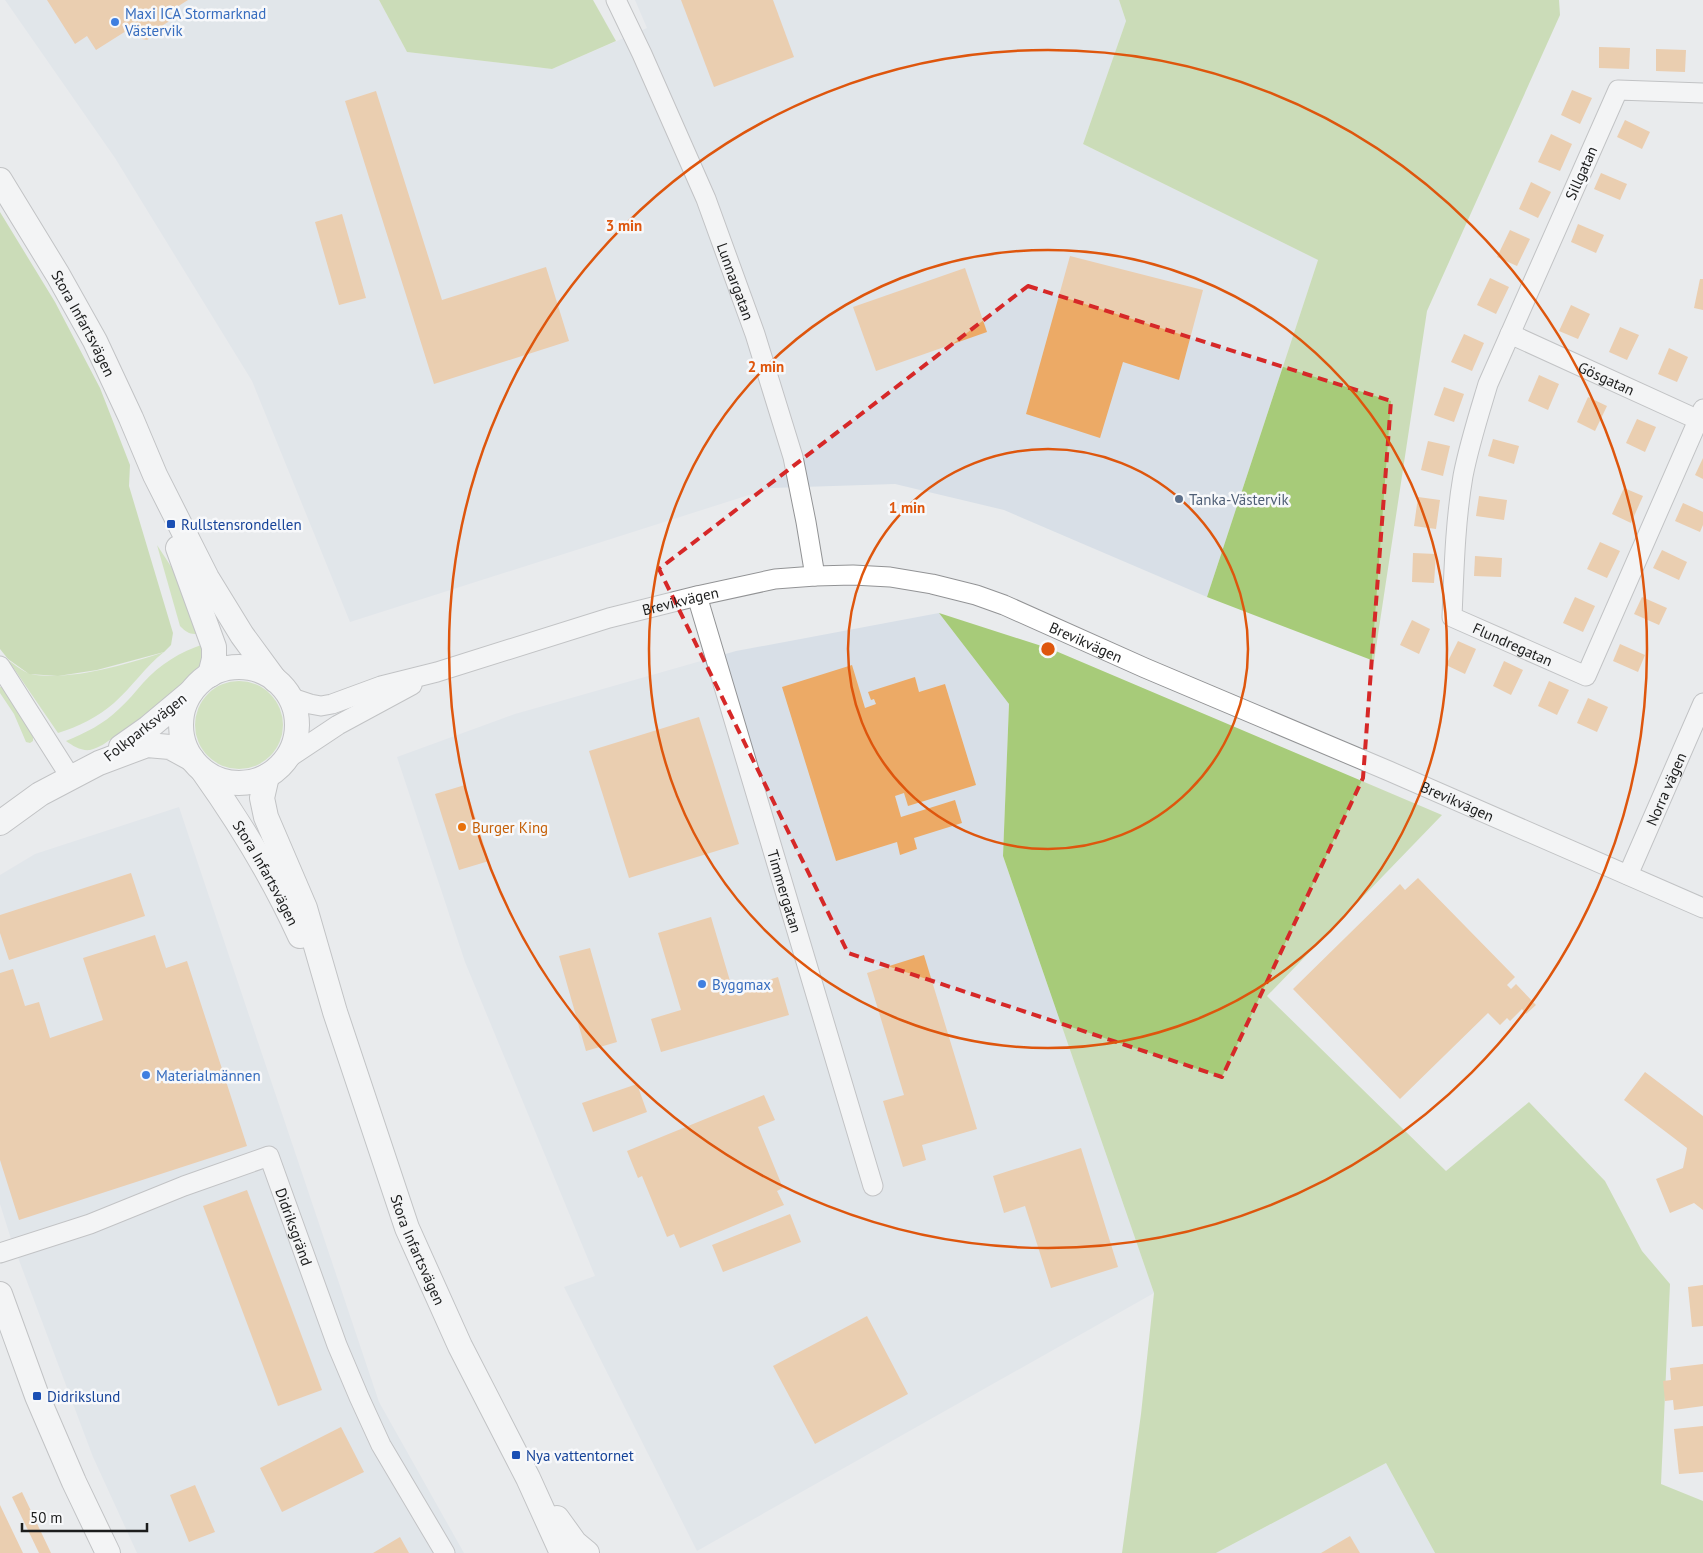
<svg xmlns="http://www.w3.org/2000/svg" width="1703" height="1553" font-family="'PT Sans',sans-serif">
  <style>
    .built { fill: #d8dfe7 }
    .green { fill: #b6d78c }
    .forest { fill: #a7cb79 }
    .building { fill: #ecaa66 }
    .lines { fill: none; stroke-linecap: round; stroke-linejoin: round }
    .minor-casing { stroke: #929395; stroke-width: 21 }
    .major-casing { stroke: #929395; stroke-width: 26 }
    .minor { stroke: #fff; stroke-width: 19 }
    .major { stroke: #fff; stroke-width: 24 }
    .marked { fill: none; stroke: #d62828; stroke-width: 4; stroke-dasharray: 10 6; stroke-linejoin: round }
    .ring { fill: none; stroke: #de560d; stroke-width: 2.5 }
    .shop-dot { fill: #3f7fe0; stroke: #f7f8fa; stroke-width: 2 }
    .service-dot { fill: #5c6f8a; stroke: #f7f8fa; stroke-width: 2 }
    .transit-dot { fill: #1a4fb4; stroke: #f7f8fa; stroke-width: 2 }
    .food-dot { fill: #e8710a; stroke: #f7f8fa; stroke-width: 2 }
    .labels { text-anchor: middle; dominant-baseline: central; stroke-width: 5; stroke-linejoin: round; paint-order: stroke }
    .shop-label { font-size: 15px; fill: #366cbe; stroke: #f7f8fa; text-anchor: start }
    .street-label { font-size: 15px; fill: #1c1d1d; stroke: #f7f8fa }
    .service-label { font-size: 15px; fill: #4e5e75; stroke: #f7f8fa; text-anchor: start }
    .transit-label { font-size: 15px; fill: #164399; stroke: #f7f8fa; text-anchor: start }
    .food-label { font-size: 15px; fill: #c56008; stroke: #f7f8fa; text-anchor: start }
    .centre { fill: #de560d; stroke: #f7f8fa; stroke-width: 2.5 }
    .ring-label { font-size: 15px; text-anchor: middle; font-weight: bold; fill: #de560d; stroke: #f7f8fa; stroke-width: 5; stroke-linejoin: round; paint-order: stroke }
  </style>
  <rect width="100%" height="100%" fill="#e9ebed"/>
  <g class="built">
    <polygon points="5,0 379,0 407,52 552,69 647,28 635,0 1119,0 1126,21 1083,144 1318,260 1207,597 1004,510 895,484 771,488 350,622 252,381 115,158"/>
    <polygon points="939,613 1009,704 1003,856 1154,1293 697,1551 564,1287 595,1276 465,962 397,757 515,714 736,651"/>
    <polygon points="179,807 379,1402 464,1553 137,1553 93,1457 11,1239 0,1204 0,875 35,854"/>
    <polygon points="1386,1463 1435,1553 1216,1553"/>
  </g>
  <g class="green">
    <path d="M157,545l15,23 31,65c-12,2 -15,1 -23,-7z"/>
    <path d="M204,644c0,8 0,15 -5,22 -18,29 -56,53 -85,71 -7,5 -15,11 -24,13 -9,1 -17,-4 -24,-9 19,-8 38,-17 53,-32 9,-8 16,-17 24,-26 17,-19 37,-31 61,-39z"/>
    <path d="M164,652c-19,15 -32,35 -50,51 -16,14 -36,24 -56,30l-50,-73c6,4 15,12 23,14 36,8 97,-10 133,-22z"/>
    <circle cx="239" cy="725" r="44"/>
    <polygon points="0,687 4,687 20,710 33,737 33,741 30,743 26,742 14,714 0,693"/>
  </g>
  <g class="forest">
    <polygon points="379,0 593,0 616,41 552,69 407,52"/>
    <polygon points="1119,0 1559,0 1560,15 1427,311 1374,661 1207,597 1318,260 1083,144 1126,21"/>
    <polygon points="0,212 55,302 100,388 130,465 129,486 173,633 171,645 164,652 97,670 58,676 29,674 8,659 0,649"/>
    <polygon points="939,613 1051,649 1442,815 1267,996 1446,1171 1529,1102 1605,1181 1642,1251 1670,1284 1661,1484 1703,1501 1703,1553 1435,1553 1386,1463 1216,1553 1122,1553 1141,1414 1154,1293 1003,856 1009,704"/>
  </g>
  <g class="building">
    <polygon points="47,0 188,0 169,12 173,19 155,30 157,33 147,40 142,39 134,26 96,50 87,36 75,44"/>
    <polygon points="681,0 773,0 794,57 714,87"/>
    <polygon points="1599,47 1630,48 1629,69 1599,68"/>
    <polygon points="1656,49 1686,50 1685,72 1656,71"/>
    <polygon points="1572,90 1592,98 1580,124 1561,115"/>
    <polygon points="376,91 442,300 546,267 569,341 434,384 345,101"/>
    <polygon points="1625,120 1650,132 1642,149 1617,137"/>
    <polygon points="1551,134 1572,144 1560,171 1538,162"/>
    <polygon points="1601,173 1627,184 1620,200 1594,189"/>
    <polygon points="1531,182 1551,192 1538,218 1519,209"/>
    <polygon points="342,214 366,298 339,305 315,222"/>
    <polygon points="1578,224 1604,235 1596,253 1571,242"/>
    <polygon points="1510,230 1530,239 1517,266 1497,257"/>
    <polygon points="1070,256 1203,290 1179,380 1123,362 1100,438 1026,414"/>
    <polygon points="965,268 987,332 876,371 853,307"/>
    <polygon points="1490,278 1509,287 1496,314 1477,305"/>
    <polygon points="1700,279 1703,279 1703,310 1694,308"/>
    <polygon points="1571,305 1590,314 1578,339 1559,331"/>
    <polygon points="1620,327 1639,335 1627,360 1609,352"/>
    <polygon points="1464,334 1484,343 1472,371 1451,362"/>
    <polygon points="1669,348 1688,357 1677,382 1658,374"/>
    <polygon points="1539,375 1559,384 1548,410 1528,401"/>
    <polygon points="1444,387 1464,394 1454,422 1434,415"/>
    <polygon points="1588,397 1607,406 1595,431 1577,422"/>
    <polygon points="1637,419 1656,427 1645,452 1626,443"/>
    <polygon points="1493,439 1519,446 1514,464 1488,456"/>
    <polygon points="1428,441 1450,446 1443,476 1421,470"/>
    <polygon points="1703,458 1703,479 1695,475"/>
    <polygon points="1624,488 1643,496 1631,523 1612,514"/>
    <polygon points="1479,496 1507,500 1504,520 1476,516"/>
    <polygon points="1418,497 1440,500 1436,529 1414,526"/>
    <polygon points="1683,503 1703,512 1703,525 1700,532 1675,521"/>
    <polygon points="1600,542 1620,551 1607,578 1587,569"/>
    <polygon points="1662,550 1687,562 1679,580 1653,568"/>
    <polygon points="1413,553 1436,554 1434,583 1412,582"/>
    <polygon points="1475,556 1502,558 1501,577 1474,576"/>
    <polygon points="1575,597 1595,606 1583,632 1563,623"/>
    <polygon points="1642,597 1667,608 1659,625 1634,614"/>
    <polygon points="1412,620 1430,629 1419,654 1400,645"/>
    <polygon points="1458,641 1476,649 1465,674 1446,665"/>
    <polygon points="1620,644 1645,655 1638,672 1613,661"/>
    <polygon points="1504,661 1523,670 1511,695 1493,686"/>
    <polygon points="852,665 865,708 876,704 874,699 871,700 868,692 915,677 919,692 945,684 976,785 908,806 904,793 895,796 901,817 955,800 962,823 914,838 917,849 900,855 897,842 836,861 782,687"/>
    <polygon points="1549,681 1569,690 1557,715 1538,706"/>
    <polygon points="1588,698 1608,707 1597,732 1577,723"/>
    <polygon points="699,717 739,844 629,878 589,751"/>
    <polygon points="465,785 489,861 459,870 435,794"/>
    <polygon points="131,873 145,916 9,960 0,933 0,915"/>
    <polygon points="1418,878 1515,977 1507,985 1511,989 1516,984 1536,1005 1526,1014 1522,1009 1510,1021 1507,1018 1500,1025 1488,1013 1400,1099 1293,989 1400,884 1405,890"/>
    <polygon points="711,917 733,991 778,977 789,1015 661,1052 651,1019 681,1010 658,933"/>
    <polygon points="155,935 166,968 187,961 247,1146 19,1220 0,1160 0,973 13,969 25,1006 39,1002 50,1038 103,1020 83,958"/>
    <polygon points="590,948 617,1042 586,1051 559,956"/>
    <polygon points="924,955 977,1129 922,1145 926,1160 903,1167 883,1101 904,1095 867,973"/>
    <polygon points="1645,1072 1703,1116 1703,1210 1694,1203 1670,1213 1656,1179 1683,1168 1687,1148 1624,1100"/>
    <polygon points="637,1084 647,1112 593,1132 582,1103"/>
    <polygon points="764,1095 775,1120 758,1127 783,1188 777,1191 784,1205 680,1248 674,1234 667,1237 642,1176 638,1178 627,1151"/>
    <polygon points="1081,1148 1118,1267 1051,1288 1025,1206 1004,1213 993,1176"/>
    <polygon points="247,1190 322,1390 278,1406 203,1206"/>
    <polygon points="790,1214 801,1242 723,1272 712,1245"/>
    <polygon points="1703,1285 1703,1326 1692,1327 1688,1287"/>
    <polygon points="867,1316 908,1394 815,1444 773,1366"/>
    <polygon points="1703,1364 1703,1406 1674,1410 1673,1400 1665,1401 1663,1381 1671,1380 1670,1368"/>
    <polygon points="1703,1426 1703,1472 1679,1474 1674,1429"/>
    <polygon points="341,1427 364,1472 282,1512 260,1468"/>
    <polygon points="195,1485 215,1532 189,1542 170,1495"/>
    <polygon points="22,1492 51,1553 39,1553 12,1497"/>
    <polygon points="0,1505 23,1553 0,1553"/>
    <polygon points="1350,1536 1360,1553 1321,1553"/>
    <polygon points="400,1537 409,1553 373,1553"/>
  </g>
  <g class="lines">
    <defs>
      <g id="minor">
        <path id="s1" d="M616,0l26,54 64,145 49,135 38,123 13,65 9,54"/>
        <path id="s2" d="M1703,93l-85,-3 -130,294c-9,30 -19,61 -25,92 -8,47 -9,94 -11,141l134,59 117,-267"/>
        <path id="s3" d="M1510,334l193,88"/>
        <path id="s4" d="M697,596l176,590"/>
        <polyline points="0,666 71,778"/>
        <path id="s5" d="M289,697l21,7 11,2 11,-2 49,-18 56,-14 172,-54 88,-22 78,-17 40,-3 38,-1 37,2 42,7 44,11 28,10 141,63 244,103 314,137"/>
        <polyline points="284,761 338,725 412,685"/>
        <path id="s6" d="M1628,875l75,-172"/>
        <path id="s7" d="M0,1253l90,-29 94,-38 85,-30 68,189 22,52 22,48 64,108"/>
      </g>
      <g id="major">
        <path id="s8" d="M0,180l58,95 37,66 36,77 24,57 52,103 35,57 33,45"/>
        <polyline points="178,548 214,647 214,659 210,675"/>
        <circle cx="239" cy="725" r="58"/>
        <polyline points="121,747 148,728 191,692"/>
        <path id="s9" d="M203,771c37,52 70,106 97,165"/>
        <path id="s10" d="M267,776l-5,22 4,19 39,91 30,104 72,216 53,118 68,132 34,75"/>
        <polyline points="0,823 40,794 99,763 147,745 170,747 192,759"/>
        <polyline points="0,1294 37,1396 74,1482 108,1553"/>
        <polyline points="557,1518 575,1543 587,1553"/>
      </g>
    </defs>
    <use href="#minor" class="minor-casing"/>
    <use href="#major" class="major-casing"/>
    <use href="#minor" class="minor"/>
    <use href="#major" class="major"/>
  </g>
  <path d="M0 0H1703V1553H0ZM1028,286l363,115 -28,377 -141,299 -374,-124 -189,-384z" fill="#e9ebed" fill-opacity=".55" fill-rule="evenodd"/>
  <path class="marked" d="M1028,286l363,115 -28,377 -141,299 -374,-124 -189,-384z"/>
  <g class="ring">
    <circle cx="1048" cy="649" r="200"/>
    <circle cx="1048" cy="649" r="399"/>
    <circle cx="1048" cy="649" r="599"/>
  </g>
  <g class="shop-dot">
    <circle cx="115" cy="22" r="5"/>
    <circle cx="702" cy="984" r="5"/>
    <circle cx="146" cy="1075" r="5"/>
  </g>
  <circle class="service-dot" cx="1179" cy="499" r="5"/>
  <g class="transit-dot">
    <rect x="166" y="519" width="10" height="10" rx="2.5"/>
    <rect x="32" y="1391" width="10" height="10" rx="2.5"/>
    <rect x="511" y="1450" width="10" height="10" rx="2.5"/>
  </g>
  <circle class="food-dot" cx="462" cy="827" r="5"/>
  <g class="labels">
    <g class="shop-label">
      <text x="125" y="13">Maxi ICA Stormarknad<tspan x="125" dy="17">Västervik</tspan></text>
      <text x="712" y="984">Byggmax</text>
      <text x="156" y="1075">Materialmännen</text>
    </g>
    <g class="street-label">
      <text transform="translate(1581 173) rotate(-66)">Sillgatan</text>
      <text stroke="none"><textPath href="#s1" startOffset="306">Lunnargatan</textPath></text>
      <text stroke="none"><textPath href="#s8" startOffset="166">Stora Infartsvägen</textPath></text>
      <text stroke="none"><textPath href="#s3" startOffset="106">Gösgatan</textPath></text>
      <text stroke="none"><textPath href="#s5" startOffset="408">Brevikvägen</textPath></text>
      <text stroke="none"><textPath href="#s5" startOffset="828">Brevikvägen</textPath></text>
      <text stroke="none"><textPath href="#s2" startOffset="710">Flundregatan</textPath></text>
      <text transform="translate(145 727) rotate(-38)">Folkparksvägen</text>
      <text stroke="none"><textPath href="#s6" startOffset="94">Norra vägen</textPath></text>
      <text stroke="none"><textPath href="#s5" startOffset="1232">Brevikvägen</textPath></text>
      <text stroke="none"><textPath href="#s9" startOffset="120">Stora Infartsvägen</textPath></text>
      <text stroke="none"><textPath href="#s4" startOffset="308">Timmergatan</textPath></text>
      <text stroke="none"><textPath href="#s7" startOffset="361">Didriksgränd</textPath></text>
      <text stroke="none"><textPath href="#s10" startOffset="501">Stora Infartsvägen</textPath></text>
    </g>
    <g class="service-label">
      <text x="1189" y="499">Tanka-Västervik</text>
    </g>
    <g class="transit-label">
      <text x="181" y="524">Rullstensrondellen</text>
      <text x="47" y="1396">Didrikslund</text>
      <text x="526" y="1455">Nya vattentornet</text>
    </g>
    <g class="food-label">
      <text x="472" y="827">Burger King</text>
    </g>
  </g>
  <circle cx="1048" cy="649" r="8" class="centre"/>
  <g class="ring-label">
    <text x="624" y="231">3 min</text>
    <text x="766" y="372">2 min</text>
    <text x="907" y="513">1 min</text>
  </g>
  <path d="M22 1523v8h125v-8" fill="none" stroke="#1c1d1d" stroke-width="2.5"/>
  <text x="30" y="1523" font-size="15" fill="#1c1d1d" stroke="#f7f8fa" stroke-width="4" paint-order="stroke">50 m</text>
</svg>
